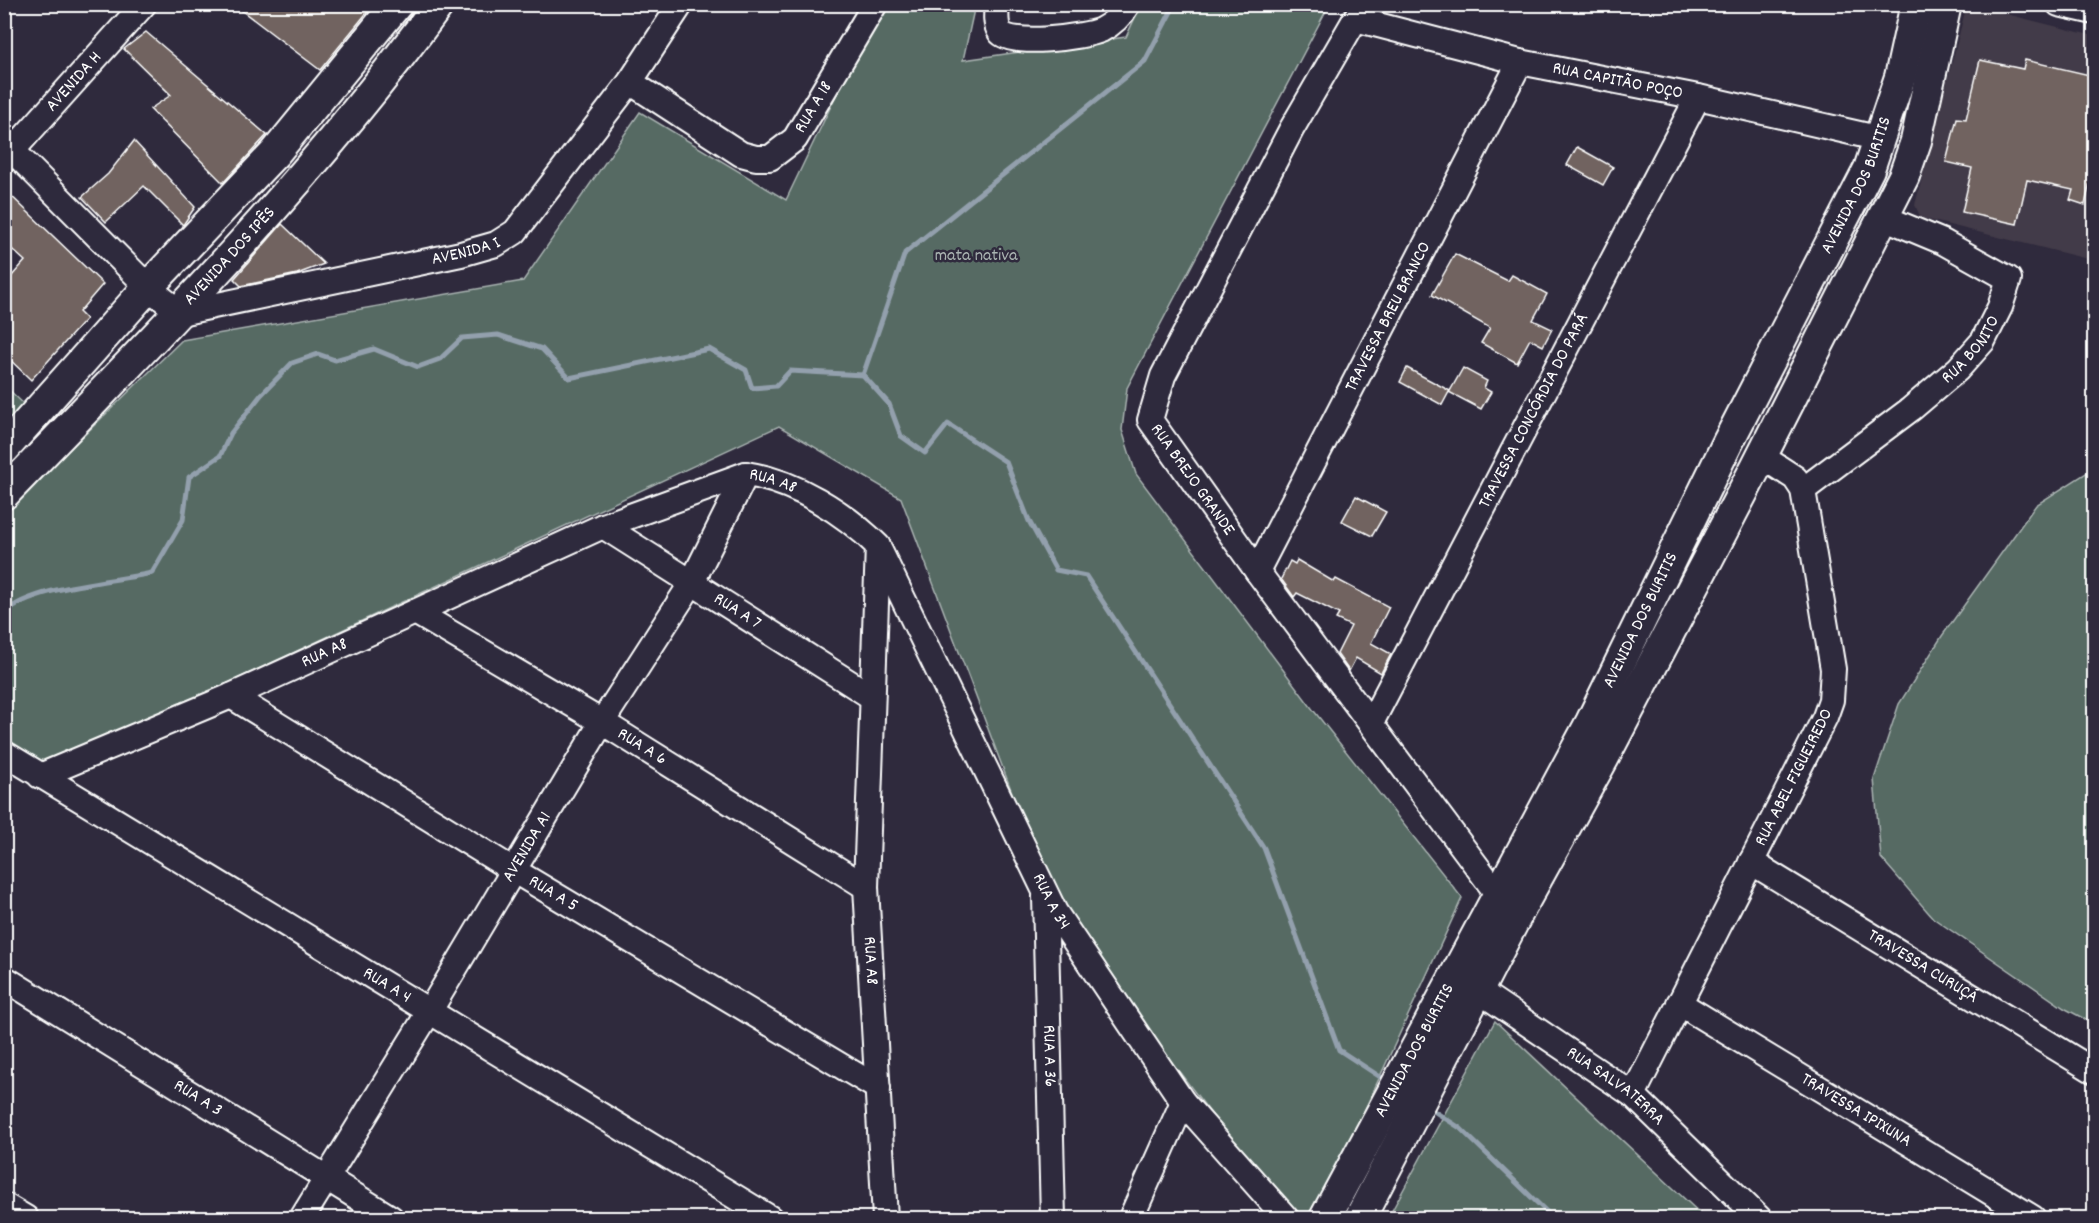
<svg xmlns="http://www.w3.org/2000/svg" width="2099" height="1223" font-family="Dekko,sans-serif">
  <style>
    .built { fill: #433b48 }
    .green { fill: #566a64; stroke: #aab4b2; stroke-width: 1.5 }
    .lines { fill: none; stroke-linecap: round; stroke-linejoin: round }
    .stream { stroke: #93a0ad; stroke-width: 5 }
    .building { fill: #716460; stroke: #fff; stroke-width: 1.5 }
    .minor-casing { stroke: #fff; stroke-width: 28 }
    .major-casing { stroke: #fff; stroke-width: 34 }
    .minor { stroke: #2f2a3d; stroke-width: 24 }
    .major { stroke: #2f2a3d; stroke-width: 30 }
    .labels { text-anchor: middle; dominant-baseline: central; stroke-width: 5; stroke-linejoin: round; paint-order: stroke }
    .street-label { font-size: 18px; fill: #fff; stroke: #2f2a3d }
    .park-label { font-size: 18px; fill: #aab4b2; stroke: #2f2a3d }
  </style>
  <rect width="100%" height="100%" fill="#2f2a3d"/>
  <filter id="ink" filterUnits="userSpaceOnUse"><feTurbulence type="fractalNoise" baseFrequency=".0167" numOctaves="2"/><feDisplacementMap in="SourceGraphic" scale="12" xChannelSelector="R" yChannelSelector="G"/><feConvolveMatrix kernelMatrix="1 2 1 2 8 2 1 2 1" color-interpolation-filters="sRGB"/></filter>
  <g filter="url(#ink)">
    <polygon class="built" points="1978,7 2094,36 2094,250 2092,260 1921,218 1915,205 1965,12"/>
    <g class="green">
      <polygon points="886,5 975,5 963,60 1126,37 1141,5 1329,5 1127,388 1122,430 1136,474 1314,711 1462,898 1315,1218 1290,1218 1056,909 901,498 779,426 38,772 5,751 4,513 182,340 523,281 640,112 786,200 861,43"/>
      <polygon points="5,386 27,407 5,432"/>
      <polygon points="2094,468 2094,1024 2064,1008 1933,918 1881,858 1874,779 1899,704 1942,636 2036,505"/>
      <polygon points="1495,1021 1705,1218 1388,1218"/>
    </g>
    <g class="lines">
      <g class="stream">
        <polyline points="863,375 905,253 1145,61 1175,4"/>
        <path d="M4,613c30,-27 107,-31 148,-40l31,-53 6,-43 31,-21 11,-23 30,-38 31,-32 26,-9 17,6 39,-11 44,18 22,-8 22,-21 36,-3 44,14 27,29 140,-29 37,21 6,18 24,-2 14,-15 73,4 26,29 12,32 24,17 23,-29 58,38 23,59 27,49 30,6 178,272 75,202 49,32"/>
        <polyline points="1429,1108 1460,1128 1553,1218"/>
      </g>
    </g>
    <g class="building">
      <polygon points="233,4 374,4 320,70"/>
      <polygon points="146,32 267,135 223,183 150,109 171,95 124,49"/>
      <polygon points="1980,60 2023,69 2025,60 2094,76 2094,164 2085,205 2070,200 2073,190 2027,180 2017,224 1962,212 1972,168 1946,162 1957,118 1966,119"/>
      <polygon points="134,141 195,207 183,225 144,186 106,222 82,197 108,174"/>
      <polygon points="1577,147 1613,167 1603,185 1567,165"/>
      <polygon points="4,189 103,284 79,312 86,319 31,380 4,354 4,285 25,261 4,242"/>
      <polygon points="282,224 324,264 297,274 241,286 234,279"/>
      <polygon points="1455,254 1508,281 1512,275 1547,294 1533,320 1552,329 1543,346 1530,339 1517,363 1481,343 1490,328 1432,295"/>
      <polygon points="1407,368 1450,391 1463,368 1487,381 1484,388 1491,392 1481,409 1449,392 1442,405 1400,382"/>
      <polygon points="1356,496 1386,512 1372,536 1342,521"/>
      <polygon points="1297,560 1334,582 1336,579 1389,607 1371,643 1391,654 1381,673 1356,658 1349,671 1337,654 1351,626 1336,619 1339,614 1297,593 1294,597 1281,579 1290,561 1295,564"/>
    </g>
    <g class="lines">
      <defs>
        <g id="minor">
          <path d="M997,4c-1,10 -2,20 3,28 10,15 85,5 101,-2 12,-6 20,-14 27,-26"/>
          <path id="s1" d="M1364,4l-73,126 -128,246 -13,44 107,151 242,325 13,8"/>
          <polyline points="2059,4 2094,12"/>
          <path id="s2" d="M1355,19l165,43 178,35 183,42"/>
          <path id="s3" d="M630,82l111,72 15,4h14l25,-19 80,-135"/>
          <path id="s4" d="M4,142l144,145 32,26 281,-59 35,-10 19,-12 115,-150 51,-78"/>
          <path id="s5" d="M4,160l140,-156"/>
          <path id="s6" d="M1803,490l108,-81 47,-40 25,-28 17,-34 9,-28 -66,-37 -60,-25"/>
          <path id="s7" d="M603,526l269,171"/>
          <path id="s8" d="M880,551l175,361 128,190 103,116"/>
          <path id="s9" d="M1257,571l263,-509"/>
          <path id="s10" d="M415,612l187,110 264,165"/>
          <path id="s11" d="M231,696l282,174 365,218"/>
          <path id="s12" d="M1371,723l327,-626"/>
          <path id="s13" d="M4,753l766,465"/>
          <path id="s14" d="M40,776l191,-80 372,-170 143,-52c48,7 98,38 132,72l-12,341 19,331"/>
          <path id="s15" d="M1751,862l343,209"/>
          <path id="s16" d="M1045,897l8,321"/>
          <path id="s17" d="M4,978l387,240"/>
          <path id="s18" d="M1463,980l170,115 126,123"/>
          <path id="s19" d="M1679,1003l354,215"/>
          <path id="s20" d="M1633,1095l192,-378 6,-17 2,-31 -30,-179 -8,-12 -34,-22"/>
          <polyline points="4,1205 26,1218"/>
          <path id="s21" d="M302,1218l127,-206 173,-290 89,-138 55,-110"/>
          <polyline points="1131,1218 1183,1102"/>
        </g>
        <g id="major">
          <polyline points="4,449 148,287 275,153 397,4"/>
          <path id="s22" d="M4,494c152,-157 306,-313 435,-490"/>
          <path id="s23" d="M1325,1218l266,-496 137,-280 141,-273 31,-92 16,-73"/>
          <polyline points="1360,1218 1520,909 1603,759 1756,467 1904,176 1916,141 1946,4"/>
        </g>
      </defs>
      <use href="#minor" class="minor-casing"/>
      <use href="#major" class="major-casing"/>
      <use href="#minor" class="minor"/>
      <use href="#major" class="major"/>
    </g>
  </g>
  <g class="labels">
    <g class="street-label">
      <text stroke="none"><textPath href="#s2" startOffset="270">RUA CAPITÃO POÇO</textPath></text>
      <text stroke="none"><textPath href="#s5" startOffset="105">AVENIDA H</textPath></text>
      <text stroke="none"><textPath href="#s3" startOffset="230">RUA A 18</textPath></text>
      <text stroke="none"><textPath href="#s23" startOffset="1162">AVENIDA DOS BURITIS</textPath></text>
      <text stroke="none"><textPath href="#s4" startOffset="538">AVENIDA I</textPath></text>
      <text stroke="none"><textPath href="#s22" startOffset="328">AVENIDA DOS IPÊS</textPath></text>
      <text stroke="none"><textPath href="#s9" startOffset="286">TRAVESSA BREU BRANCO</textPath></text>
      <text stroke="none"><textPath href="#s6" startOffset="220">RUA BONITO</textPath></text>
      <text stroke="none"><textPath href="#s12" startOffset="352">TRAVESSA CONCÓRDIA DO PARÁ</textPath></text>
      <text stroke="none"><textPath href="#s1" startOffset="542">RUA BREJO GRANDE</textPath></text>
      <text stroke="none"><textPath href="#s14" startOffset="796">RUA A8</textPath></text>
      <text stroke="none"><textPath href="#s7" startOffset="159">RUA A 7</textPath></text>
      <text stroke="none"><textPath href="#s23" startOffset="676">AVENIDA DOS BURITIS</textPath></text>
      <text stroke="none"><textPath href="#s14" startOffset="310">RUA A8</textPath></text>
      <text stroke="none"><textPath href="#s10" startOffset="264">RUA A 6</textPath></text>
      <text stroke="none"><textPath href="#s20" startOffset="356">RUA ABEL FIGUEIREDO</textPath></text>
      <text stroke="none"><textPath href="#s21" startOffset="434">AVENIDA A1</textPath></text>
      <text stroke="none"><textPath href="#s11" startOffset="378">RUA A 5</textPath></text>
      <text stroke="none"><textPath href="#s8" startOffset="390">RUA A 34</textPath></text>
      <text stroke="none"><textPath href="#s14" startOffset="1336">RUA A8</textPath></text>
      <text stroke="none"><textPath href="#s15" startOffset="201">TRAVESSA CURUÇÁ</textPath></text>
      <text stroke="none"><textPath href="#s13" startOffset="448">RUA A 4</textPath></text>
      <text stroke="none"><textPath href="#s23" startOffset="190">AVENIDA DOS BURITIS</textPath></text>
      <text stroke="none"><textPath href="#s16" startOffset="159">RUA A 36</textPath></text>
      <text stroke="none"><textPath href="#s18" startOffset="186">RUA SALVATERRA</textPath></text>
      <text stroke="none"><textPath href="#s17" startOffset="228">RUA A 3</textPath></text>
      <text stroke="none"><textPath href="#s19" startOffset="207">TRAVESSA IPIXUNA</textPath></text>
    </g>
    <g class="park-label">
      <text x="976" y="256">mata nativa</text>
    </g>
  </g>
  <rect width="2099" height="1223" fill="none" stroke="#2f2a3d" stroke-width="24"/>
  <rect x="12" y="12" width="2075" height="1199" fill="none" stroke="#fff" stroke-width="2" filter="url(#ink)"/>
</svg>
